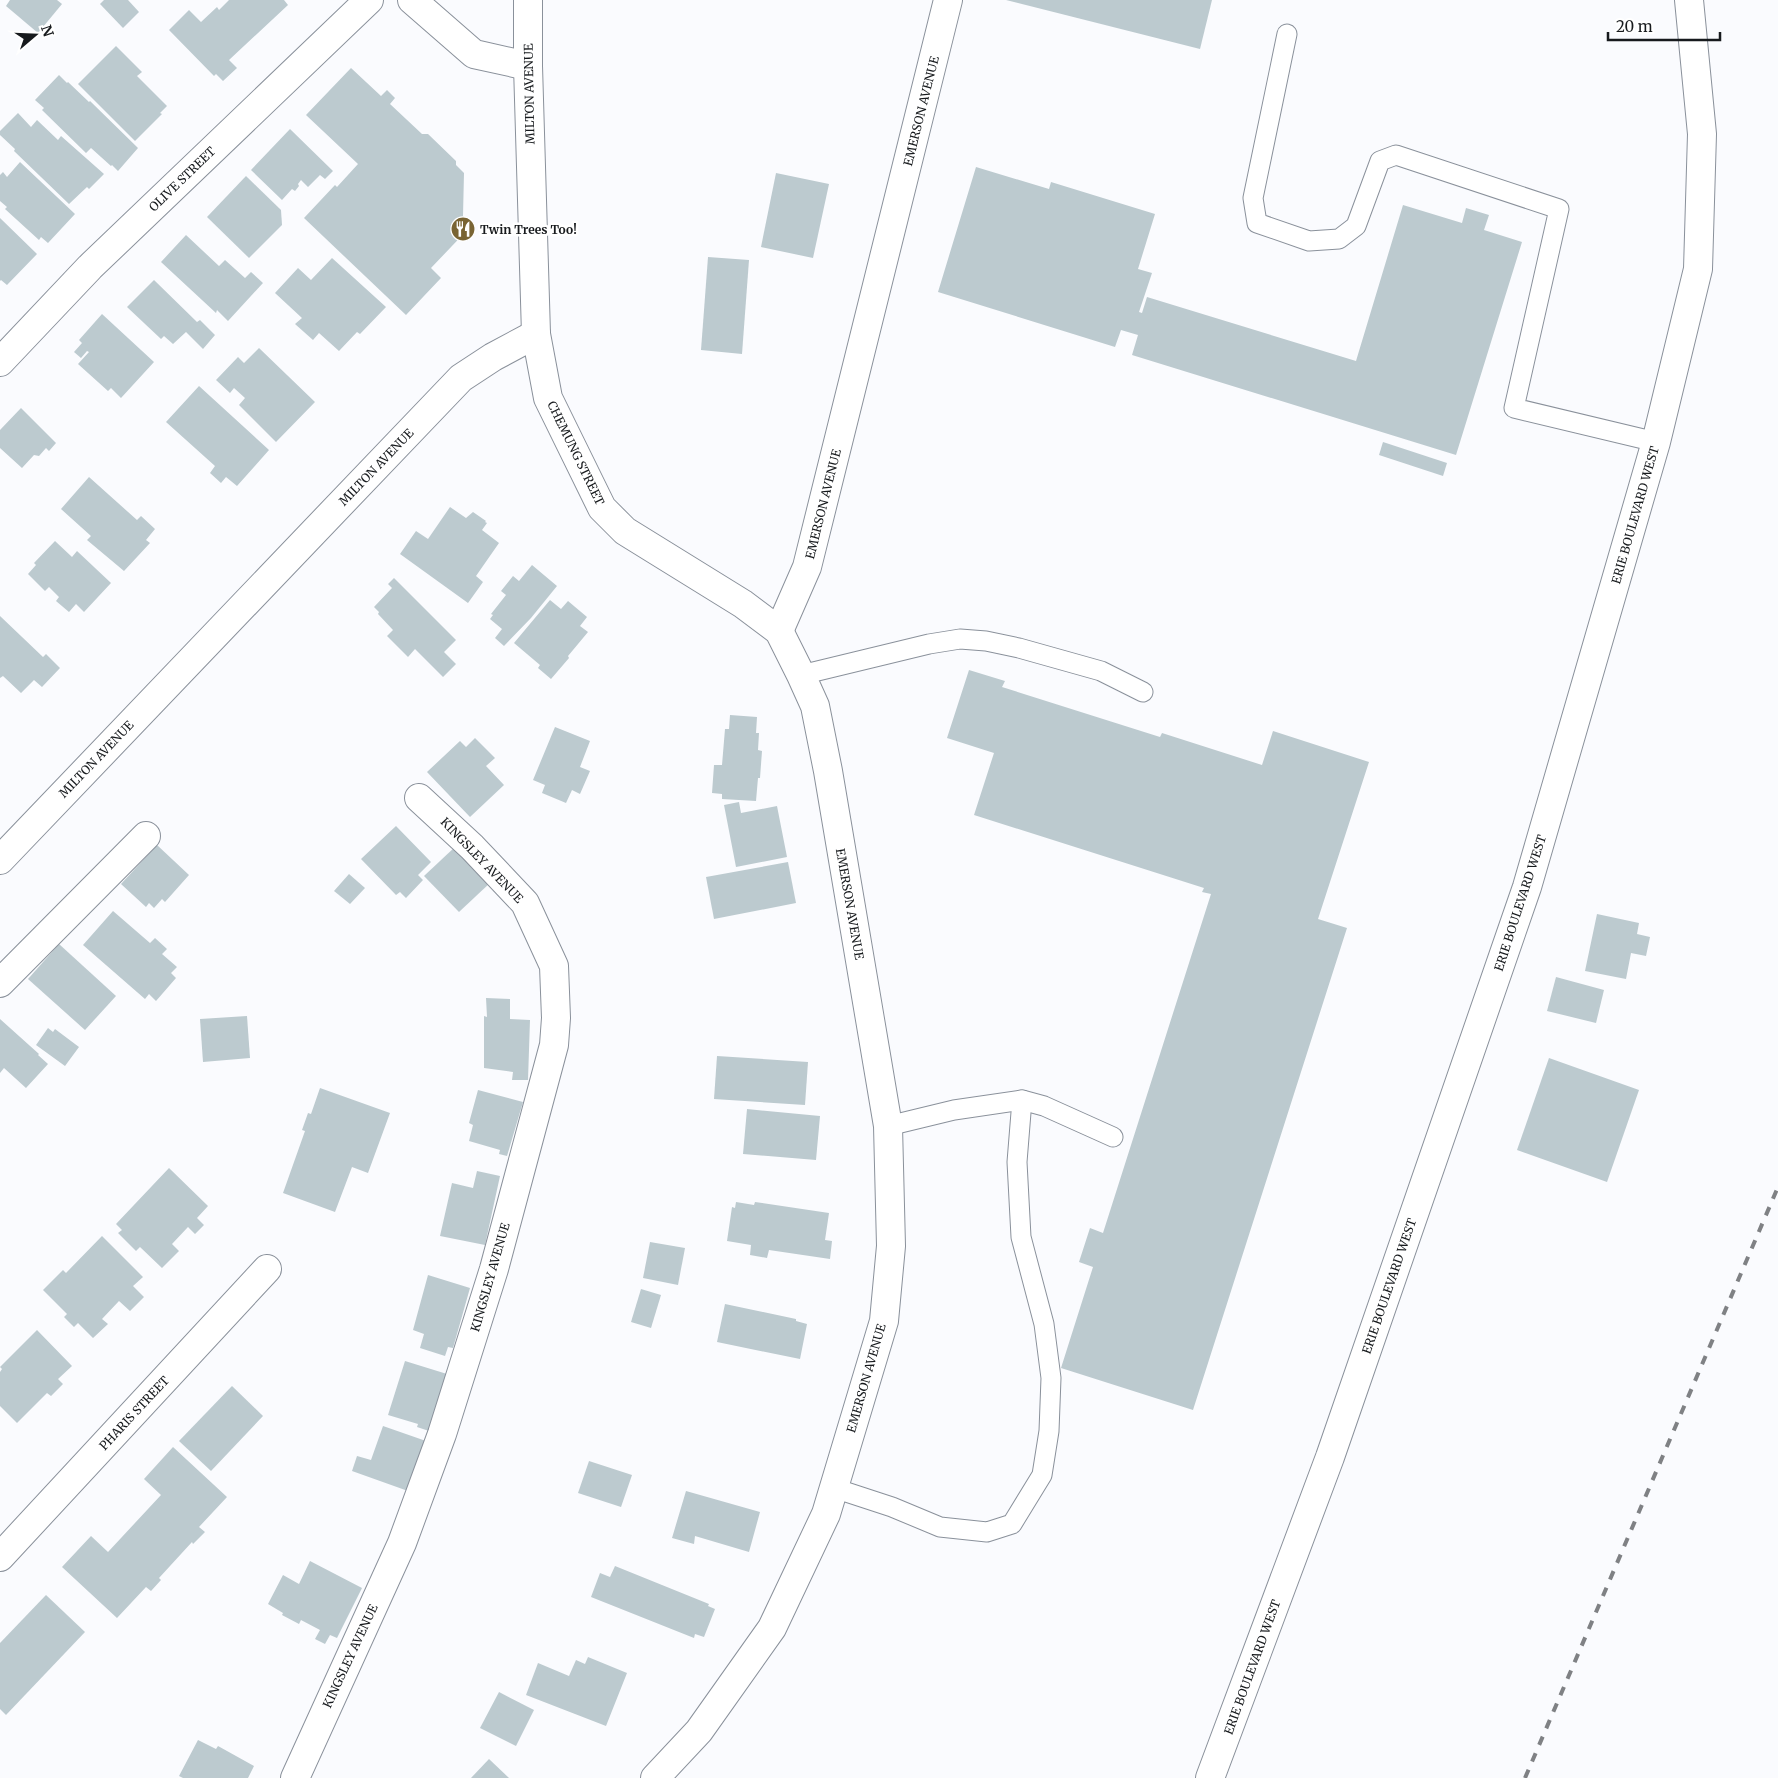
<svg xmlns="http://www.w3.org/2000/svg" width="1778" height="1778" font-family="Merriweather,serif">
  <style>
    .building { fill: #bccacf }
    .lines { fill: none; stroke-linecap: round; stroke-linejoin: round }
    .lane-casing { stroke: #8a919b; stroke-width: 21 }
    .street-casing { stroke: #8a919b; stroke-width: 30 }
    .secondary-casing { stroke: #8a919b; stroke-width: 30 }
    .lane { stroke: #fff; stroke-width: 19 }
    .street { stroke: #fff; stroke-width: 28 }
    .secondary { stroke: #fff; stroke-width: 28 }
    .rail { stroke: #7f8184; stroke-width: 4; stroke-dasharray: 9 9; stroke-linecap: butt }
    .labels { text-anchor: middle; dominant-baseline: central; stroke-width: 5; stroke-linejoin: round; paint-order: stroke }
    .street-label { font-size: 12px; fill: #171a1d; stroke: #fff }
    .poi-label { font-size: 12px; font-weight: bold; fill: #171a1d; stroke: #fff; text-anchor: start }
  </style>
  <rect width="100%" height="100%" fill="#fafbfe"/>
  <g class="building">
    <polygon points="10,0 57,0 62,4 38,33 6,6"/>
    <polygon points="104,0 128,0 139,12 123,28 100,4"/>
    <polygon points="229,0 284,0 288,5 229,60 237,68 223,81 216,74 214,76 169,30 189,10 201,22 217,7 219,10"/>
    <polygon points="1006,0 1212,0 1200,49"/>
    <polygon points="116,46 142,72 137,76 167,106 160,113 162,114 135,141 78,84"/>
    <polygon points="351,68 381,96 387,90 395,98 390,104 422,134 428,134 456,161 456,165 464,173 463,216 472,225 431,268 441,278 406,315 304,218 335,185 337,187 358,164 306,115"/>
    <polygon points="59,75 67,83 68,82 89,102 90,101 138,148 118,171 112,165 111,166 91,148 86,153 42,110 44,108 35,100"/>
    <polygon points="18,113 31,127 37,120 58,140 61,136 104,174 89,189 87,187 69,204 14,151 15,149 0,135 0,131"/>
    <polygon points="290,129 333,171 325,179 320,175 308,187 301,180 298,184 299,186 295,191 292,189 282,200 251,170"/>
    <polygon points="20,162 75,214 48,243 41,237 39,240 5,209 7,207 0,201 0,175 3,172 7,177"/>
    <polygon points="976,167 1049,189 1051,182 1155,214 1138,269 1152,273 1139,312 1142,313 1147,297 1356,361 1403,205 1462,223 1466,208 1489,215 1484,230 1522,242 1456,455 1132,355 1138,335 1121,330 1115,347 938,292"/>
    <polygon points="776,173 829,184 813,258 761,247"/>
    <polygon points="246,176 281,210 282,225 249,258 207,217"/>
    <polygon points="0,218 37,254 7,285 1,280 0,281"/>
    <polygon points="186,235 219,266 225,260 245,278 251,272 263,283 228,321 217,310 216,313 161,262"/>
    <polygon points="708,257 749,260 742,354 701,350"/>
    <polygon points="332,258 386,307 360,334 357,332 339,351 319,333 313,340 295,324 302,318 275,293 298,268 311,280"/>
    <polygon points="154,280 197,322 200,320 215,335 203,349 186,332 173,344 164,336 161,339 127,307"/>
    <polygon points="102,314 154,362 121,398 111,388 108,391 78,364 89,352 87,351 81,358 74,352 82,343 79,340"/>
    <polygon points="259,348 315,402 276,442 239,405 245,398 234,388 230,393 216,380 238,357 244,363"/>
    <polygon points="199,386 269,450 237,486 226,477 221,483 210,473 215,466 166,422"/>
    <polygon points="21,408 56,443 49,451 46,448 39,456 34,455 22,468 0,448 0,430"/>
    <polygon points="1383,442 1447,463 1443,476 1379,455"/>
    <polygon points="89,477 137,520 141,516 155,529 146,540 150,543 124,571 87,540 91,536 61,509"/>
    <polygon points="450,507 466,518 473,512 486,521 485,522 487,523 482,530 499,543 476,576 483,582 468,603 400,554 416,531 428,539"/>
    <polygon points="55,541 72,557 77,551 111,583 84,612 76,604 69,612 56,601 59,597 49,587 45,591 28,574 36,565 34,563"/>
    <polygon points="532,565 557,586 531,618 504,646 495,638 502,629 490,619 493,615 491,614 506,595 501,591 513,576 519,581"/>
    <polygon points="394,578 456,640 444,652 456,664 443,677 415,649 408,657 387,636 393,630 378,614 379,612 374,607 392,588 388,584"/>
    <polygon points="550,600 561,609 568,601 587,617 580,626 588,632 568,656 569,658 551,679 538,668 540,665 514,643"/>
    <polygon points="0,616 43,657 46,654 60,668 42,687 34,680 21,693 3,676 0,678"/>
    <polygon points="969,670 1005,681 1002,687 1160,737 1162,733 1262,765 1273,731 1369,762 1318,919 1347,928 1193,1410 1061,1368 1093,1267 1079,1262 1090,1228 1103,1233 1211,894 1202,892 1204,888 974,815 994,753 947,738"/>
    <polygon points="730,715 757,717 756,733 759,733 758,750 762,751 760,778 758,778 756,801 722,799 722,794 712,793 714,765 722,765 725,729 729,729"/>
    <polygon points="555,727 590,741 580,767 590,771 580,794 572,790 566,803 542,793 545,785 533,780"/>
    <polygon points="475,738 495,758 486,766 504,785 470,817 427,772 460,741 466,747"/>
    <polygon points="739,802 741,813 777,806 787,857 736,867 724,805"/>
    <polygon points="396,826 431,862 418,875 423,880 406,898 400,892 396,895 361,859"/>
    <polygon points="157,845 189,875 165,902 162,899 154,908 149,903 146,907 121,884"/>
    <polygon points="456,846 491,882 459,912 424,876"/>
    <polygon points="788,862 796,903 714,919 706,877"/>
    <polygon points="349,874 365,888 350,904 334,891"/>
    <polygon points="113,911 150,943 155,938 167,949 162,954 177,967 171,973 176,978 156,1001 149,994 145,999 83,945"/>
    <polygon points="1597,914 1639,923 1637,934 1650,937 1646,956 1631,953 1626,979 1585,971"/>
    <polygon points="59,944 116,996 85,1030 28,979"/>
    <polygon points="1556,977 1604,990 1596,1023 1547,1011"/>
    <polygon points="486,998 510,999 510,1019 530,1020 528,1080 512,1080 513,1072 484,1068 484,1016 487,1017"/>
    <polygon points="247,1016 250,1058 203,1062 200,1019"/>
    <polygon points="0,1019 39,1054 38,1055 48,1064 26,1088 4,1068 0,1073"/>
    <polygon points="48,1028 53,1032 55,1029 79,1047 65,1066 36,1045"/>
    <polygon points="717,1056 808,1062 805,1105 714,1099"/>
    <polygon points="1549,1058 1639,1090 1607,1182 1517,1150"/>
    <polygon points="320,1088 390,1113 368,1173 352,1167 335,1212 283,1193 305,1131 302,1130 308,1113 311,1114"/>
    <polygon points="478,1090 523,1102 507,1156 499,1154 500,1150 469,1141 473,1125 469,1123"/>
    <polygon points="747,1109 820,1116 816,1160 743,1154"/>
    <polygon points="169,1168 208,1206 197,1218 204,1225 195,1234 188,1227 172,1244 179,1251 162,1268 140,1247 136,1251 118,1233 122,1230 116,1224"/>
    <polygon points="477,1171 500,1176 485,1245 440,1236 452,1183 473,1188"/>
    <polygon points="736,1202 754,1205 755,1202 829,1213 825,1240 832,1241 830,1259 769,1250 767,1258 750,1255 751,1245 727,1241 732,1207 735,1208"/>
    <polygon points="102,1236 143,1277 133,1286 144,1297 130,1311 119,1301 102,1319 108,1324 93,1338 78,1323 74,1327 64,1317 67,1314 43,1290 63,1270 66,1273"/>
    <polygon points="650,1242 685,1248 678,1285 643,1278"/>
    <polygon points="428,1275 470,1288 453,1348 448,1347 445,1356 420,1348 424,1334 413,1330"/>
    <polygon points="641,1289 661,1295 651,1328 631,1322"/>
    <polygon points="725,1304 796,1319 796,1321 807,1324 800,1359 717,1342"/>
    <polygon points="37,1330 72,1366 58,1379 63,1384 51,1396 47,1393 17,1423 0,1406 0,1372 2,1369 0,1367"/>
    <polygon points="405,1361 447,1374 429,1431 417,1427 418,1424 388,1415"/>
    <polygon points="232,1386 263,1416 211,1471 179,1441"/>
    <polygon points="383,1426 426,1441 408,1491 352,1471 357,1456 371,1460"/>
    <polygon points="173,1447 227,1497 199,1527 205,1532 193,1544 192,1542 159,1578 161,1580 151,1591 146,1587 117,1618 62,1567 91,1536 108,1552 161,1495 144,1479"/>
    <polygon points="589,1461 632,1475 621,1507 578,1493"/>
    <polygon points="686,1491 760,1512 749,1552 695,1536 694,1544 672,1538"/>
    <polygon points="310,1561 362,1588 337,1638 330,1635 325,1644 315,1639 320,1630 301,1620 299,1624 282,1615 283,1613 268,1604 283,1575 299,1584"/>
    <polygon points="615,1566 709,1604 708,1606 715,1609 704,1637 695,1634 694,1638 591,1597 600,1573 610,1577"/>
    <polygon points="46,1595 85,1632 6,1715 0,1709 0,1643"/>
    <polygon points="588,1657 627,1673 606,1726 526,1695 538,1663 569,1676 576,1660 585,1664"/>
    <polygon points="499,1692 534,1710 516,1746 480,1728"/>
    <polygon points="198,1740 216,1749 218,1746 254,1766 248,1778 183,1778 179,1776"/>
    <polygon points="489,1759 509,1778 471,1778"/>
  </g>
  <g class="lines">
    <defs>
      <g id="lane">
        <polyline points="1287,34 1253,198 1257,223 1309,241 1339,239 1356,226 1380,161 1396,155 1559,209 1514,408 1656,442"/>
        <polyline points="801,675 929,644 960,639 986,641 1019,648 1101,671 1143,692"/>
        <polyline points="888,1126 954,1110 1022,1100 1044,1106 1113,1137"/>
        <polyline points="834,1488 892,1507 940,1527 987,1532 1012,1524 1042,1475 1049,1431 1051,1378 1044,1324 1021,1237 1017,1162 1022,1100"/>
      </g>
      <g id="street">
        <polyline points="412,0 474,54 528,66"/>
        <polyline points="0,362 90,267 369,0"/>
        <polyline points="779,631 807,567 948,0"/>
        <polyline points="0,983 146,836"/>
        <polyline points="0,1557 267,1269"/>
        <polyline points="295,1778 402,1543 442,1434 494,1269 554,1045 556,1018 554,966 525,903 472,847 419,798"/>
      </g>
      <g id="secondary">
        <polyline points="528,0 528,66 536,334 548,398 602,508 625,531 743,604 779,631 801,675 815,706 828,771 888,1126 891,1246 884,1321 826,1514 772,1628 699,1731 655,1778"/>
        <polyline points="0,860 461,378 493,357 536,334"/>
        <polyline points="1210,1778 1330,1457 1527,887 1656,442 1698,269 1702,134 1689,0"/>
      </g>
    </defs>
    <use href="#lane" class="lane-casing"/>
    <use href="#street" class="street-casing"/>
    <use href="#secondary" class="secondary-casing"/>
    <use href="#lane" class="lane"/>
    <use href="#street" class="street"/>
    <use href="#secondary" class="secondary"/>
    <polyline class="rail" points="1525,1778 1778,1187"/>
  </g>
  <defs>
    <symbol id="restaurant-disc" viewBox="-11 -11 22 22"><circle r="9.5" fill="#796433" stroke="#fff"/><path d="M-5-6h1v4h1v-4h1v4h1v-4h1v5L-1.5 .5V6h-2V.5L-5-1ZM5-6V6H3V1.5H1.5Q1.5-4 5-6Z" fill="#fff"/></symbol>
  </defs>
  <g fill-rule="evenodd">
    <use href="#restaurant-disc" x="449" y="215" width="28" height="28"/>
  </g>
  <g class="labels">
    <g class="street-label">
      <text transform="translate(529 94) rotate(-91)">MILTON AVENUE</text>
      <text transform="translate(921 111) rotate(-76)">EMERSON AVENUE</text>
      <text transform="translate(182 179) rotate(-44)">OLIVE STREET</text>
      <text transform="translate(576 453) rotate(64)">CHEMUNG STREET</text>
      <text transform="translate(376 467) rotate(-46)">MILTON AVENUE</text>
      <text transform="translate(823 504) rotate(-76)">EMERSON AVENUE</text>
      <text transform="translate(1635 515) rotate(-74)">ERIE BOULEVARD WEST</text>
      <text transform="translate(96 759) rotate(-46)">MILTON AVENUE</text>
      <text transform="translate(482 860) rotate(46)">KINGSLEY AVENUE</text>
      <text transform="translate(1520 903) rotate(-72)">ERIE BOULEVARD WEST</text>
      <text transform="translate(850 904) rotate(80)">EMERSON AVENUE</text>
      <text transform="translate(490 1277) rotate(-74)">KINGSLEY AVENUE</text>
      <text transform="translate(1389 1286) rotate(-71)">ERIE BOULEVARD WEST</text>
      <text transform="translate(866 1378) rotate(-74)">EMERSON AVENUE</text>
      <text transform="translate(134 1413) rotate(-47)">PHARIS STREET</text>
      <text transform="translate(350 1656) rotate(-65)">KINGSLEY AVENUE</text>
      <text transform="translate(1252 1667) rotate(-70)">ERIE BOULEVARD WEST</text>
    </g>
    <g class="poi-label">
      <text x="480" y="229">Twin Trees Too!</text>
    </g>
  </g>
  <g transform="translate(35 35) rotate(71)" stroke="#ffffff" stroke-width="4" paint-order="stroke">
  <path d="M0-4L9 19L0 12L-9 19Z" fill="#171a1d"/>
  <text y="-8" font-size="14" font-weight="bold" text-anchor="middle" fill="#171a1d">N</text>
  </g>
  <path d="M1608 32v8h112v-8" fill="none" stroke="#171a1d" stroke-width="2.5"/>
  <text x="1616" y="32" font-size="15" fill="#171a1d" stroke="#ffffff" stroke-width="4" paint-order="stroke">20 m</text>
</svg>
